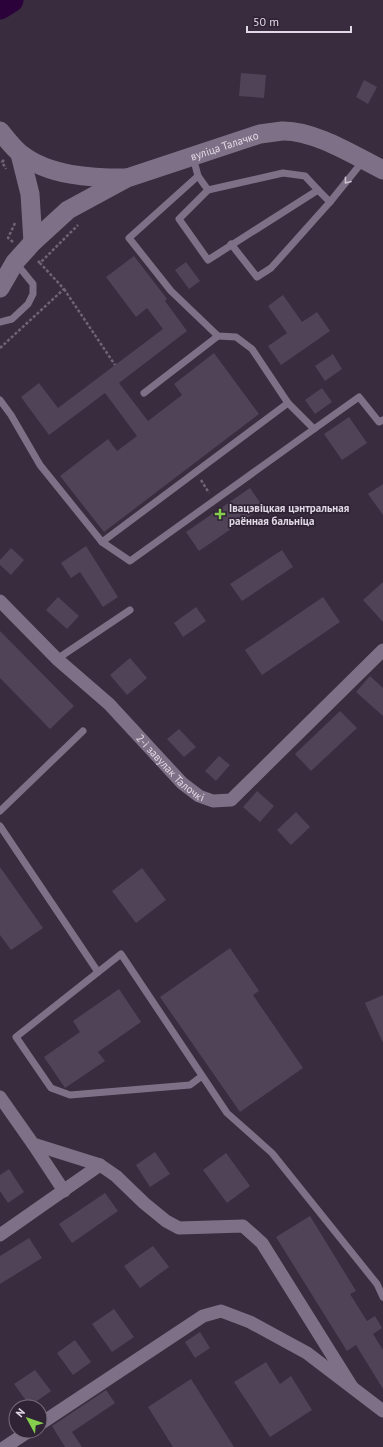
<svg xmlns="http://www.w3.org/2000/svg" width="383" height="1447" font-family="'PT Sans',sans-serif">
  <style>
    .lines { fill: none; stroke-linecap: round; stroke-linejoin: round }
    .river { stroke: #2b023a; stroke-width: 25 }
    .building { fill: #504357 }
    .path { stroke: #6f6475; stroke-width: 2.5; stroke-dasharray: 3 2; stroke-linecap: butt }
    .lane { stroke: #7e7086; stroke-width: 7 }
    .street { stroke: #7e7086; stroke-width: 13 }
    .secondary { stroke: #7e7086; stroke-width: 19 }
    .oneway { stroke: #cdc4d2 }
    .poi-dot { fill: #86cf4c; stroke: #2f2335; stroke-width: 1.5 }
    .labels { text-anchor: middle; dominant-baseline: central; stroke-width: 3.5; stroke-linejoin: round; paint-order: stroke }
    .street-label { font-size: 11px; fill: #e1d9e5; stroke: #2f2335 }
    .poi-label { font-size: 11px; font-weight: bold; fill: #e1d9e5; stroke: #2f2335; text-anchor: start }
  </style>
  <rect width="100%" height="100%" fill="#392c3f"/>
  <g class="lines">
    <polyline class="river" points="0,7 11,0"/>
  </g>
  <g class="building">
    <polygon points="241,73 266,75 264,98 239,96"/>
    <polygon points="364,80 377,87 368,104 356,97"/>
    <polygon points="134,256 167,299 165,301 187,331 119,383 148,421 182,395 174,384 214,353 259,414 104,532 60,476 108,439 117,451 137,436 105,393 49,435 21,397 39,383 58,408 163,329 147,308 136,317 106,277"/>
    <polygon points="186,262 200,281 189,289 175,270"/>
    <polygon points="283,295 302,322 317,312 330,331 281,365 268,346 287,333 268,306"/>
    <polygon points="333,354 342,369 325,381 315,366"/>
    <polygon points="322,388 332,402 315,414 305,400"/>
    <polygon points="349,417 367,443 342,460 324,434"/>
    <polygon points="383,484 383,515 368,494"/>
    <polygon points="250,488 263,507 199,551 186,532"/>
    <polygon points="86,546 118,597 103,607 80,572 71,578 61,563"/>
    <polygon points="11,548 24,560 11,575 0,565 0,560"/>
    <polygon points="282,550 293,567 242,601 230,584"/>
    <polygon points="383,582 383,622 363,600"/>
    <polygon points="58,597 79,616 67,629 46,610"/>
    <polygon points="323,597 340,622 262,675 245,650"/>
    <polygon points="196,607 206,621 183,637 174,623"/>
    <polygon points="0,631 74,706 50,729 0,678"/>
    <polygon points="130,658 147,678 127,695 110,675"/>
    <polygon points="370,676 383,688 383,716 356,692"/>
    <polygon points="340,711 357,728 311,771 295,754"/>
    <polygon points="179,729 196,747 184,757 167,739"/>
    <polygon points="219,756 230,765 216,781 205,771"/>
    <polygon points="257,791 274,806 260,822 243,807"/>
    <polygon points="296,812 310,827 291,845 277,830"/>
    <polygon points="0,867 43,928 11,950 0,935"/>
    <polygon points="142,868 166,900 136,923 112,891"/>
    <polygon points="230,948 259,991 253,995 303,1068 240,1112 160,997"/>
    <polygon points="119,989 141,1022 98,1052 105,1061 65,1088 44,1057 80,1032 73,1021"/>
    <polygon points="383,995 383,1043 365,1003"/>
    <polygon points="155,1152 170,1174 150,1187 136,1165"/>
    <polygon points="226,1153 250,1186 227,1203 203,1170"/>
    <polygon points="9,1169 24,1192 8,1203 0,1191 0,1175"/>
    <polygon points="105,1193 118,1211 72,1243 59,1224"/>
    <polygon points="310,1216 356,1291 350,1294 367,1321 375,1316 382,1328 373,1334 383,1350 383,1389 356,1345 347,1351 276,1237"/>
    <polygon points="29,1238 42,1258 0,1284 0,1256"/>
    <polygon points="153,1246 169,1267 140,1288 124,1266"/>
    <polygon points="114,1309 134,1337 112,1352 92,1324"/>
    <polygon points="200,1332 210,1348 195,1358 185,1342"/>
    <polygon points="75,1340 91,1362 73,1375 57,1353"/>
    <polygon points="266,1362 280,1384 291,1376 312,1410 270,1437 234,1382"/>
    <polygon points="35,1370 51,1391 30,1406 14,1384"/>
    <polygon points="191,1379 234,1447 173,1447 148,1407"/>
    <polygon points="106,1390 115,1403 72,1432 82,1447 65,1447 52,1426"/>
  </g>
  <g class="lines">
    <g class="path">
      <polyline points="4,160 2,162 6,169"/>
      <polyline points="13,242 8,238 15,223"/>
      <polyline points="38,261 40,263 78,225"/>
      <polyline points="64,289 115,365"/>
      <polyline points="0,348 64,289 40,263"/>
      <polyline points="201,480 209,493"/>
    </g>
    <g class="lane">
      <polyline points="193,157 198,176 208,190 179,219 208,260 318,190 330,202"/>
      <polyline points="208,190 283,173 305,176 318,190"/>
      <polyline points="231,244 257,277 271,268 330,202 363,161"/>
      <polyline points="0,322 12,319 28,304 33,294 33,284 16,263"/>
      <polyline points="144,393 218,336"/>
      <polyline points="0,400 11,415 40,465 102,542 288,403"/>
      <polyline points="314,429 359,397 379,422 383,420"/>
      <polyline points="102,542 130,561 314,429 288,403 252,349 236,337 218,336 171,291 129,238 198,176"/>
      <polyline points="57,659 130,610"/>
      <polyline points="0,811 83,731"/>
      <polyline points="0,826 98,972"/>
      <polyline points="202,1076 190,1085 70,1095 51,1088 16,1037 121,954 227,1113 272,1153 377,1284 383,1297"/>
    </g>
    <g class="street">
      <path id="s1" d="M0,601l57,58 52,45 73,79 17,13 14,5 18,-1 152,-150"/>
      <polyline points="0,1097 33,1144 100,1165 116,1176 144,1203 166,1221 179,1228 243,1226 262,1243 352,1387"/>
      <polyline points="33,1144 64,1191"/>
      <polyline points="0,1235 100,1165"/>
      <polyline points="40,1424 203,1316 221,1311 250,1322 307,1353 383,1411"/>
      <polyline points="5,1447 29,1431"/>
    </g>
    <g class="secondary">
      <path d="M0,131c6,7 13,17 21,23 28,22 70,24 104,24"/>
      <polyline points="20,154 30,194 33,242"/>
      <path id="s2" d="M0,288l15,-26 18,-20 35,-32 59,-32 133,-44c7,-1 15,-2 22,-3 32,-1 73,25 101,39"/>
    </g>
  </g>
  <defs><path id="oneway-chevron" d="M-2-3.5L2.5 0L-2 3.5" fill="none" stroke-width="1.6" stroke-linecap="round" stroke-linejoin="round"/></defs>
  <use class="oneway" href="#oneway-chevron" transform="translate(347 181) rotate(128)"/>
  <path class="poi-dot" d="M218 508h4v4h4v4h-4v4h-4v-4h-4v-4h4z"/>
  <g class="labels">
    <g class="street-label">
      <text stroke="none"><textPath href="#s2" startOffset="274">вуліца Талачко</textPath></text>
      <text stroke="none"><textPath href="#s1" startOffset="239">2-і завулак Талочкі</textPath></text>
    </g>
    <g class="poi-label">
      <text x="229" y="508">Івацэвіцкая цэнтральная<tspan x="229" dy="13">раённая бальніца</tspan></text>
    </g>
  </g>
  <g transform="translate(28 1419) rotate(310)"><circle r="19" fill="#2f2335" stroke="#766c7b"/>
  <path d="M0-3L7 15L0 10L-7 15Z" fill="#86cf4c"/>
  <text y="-6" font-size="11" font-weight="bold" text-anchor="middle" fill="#e1d9e5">N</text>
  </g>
  <path d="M247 26v6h104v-6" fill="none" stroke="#e1d9e5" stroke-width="2"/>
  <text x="253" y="26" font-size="12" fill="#e1d9e5" stroke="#2f2335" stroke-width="3" paint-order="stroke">50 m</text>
</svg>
